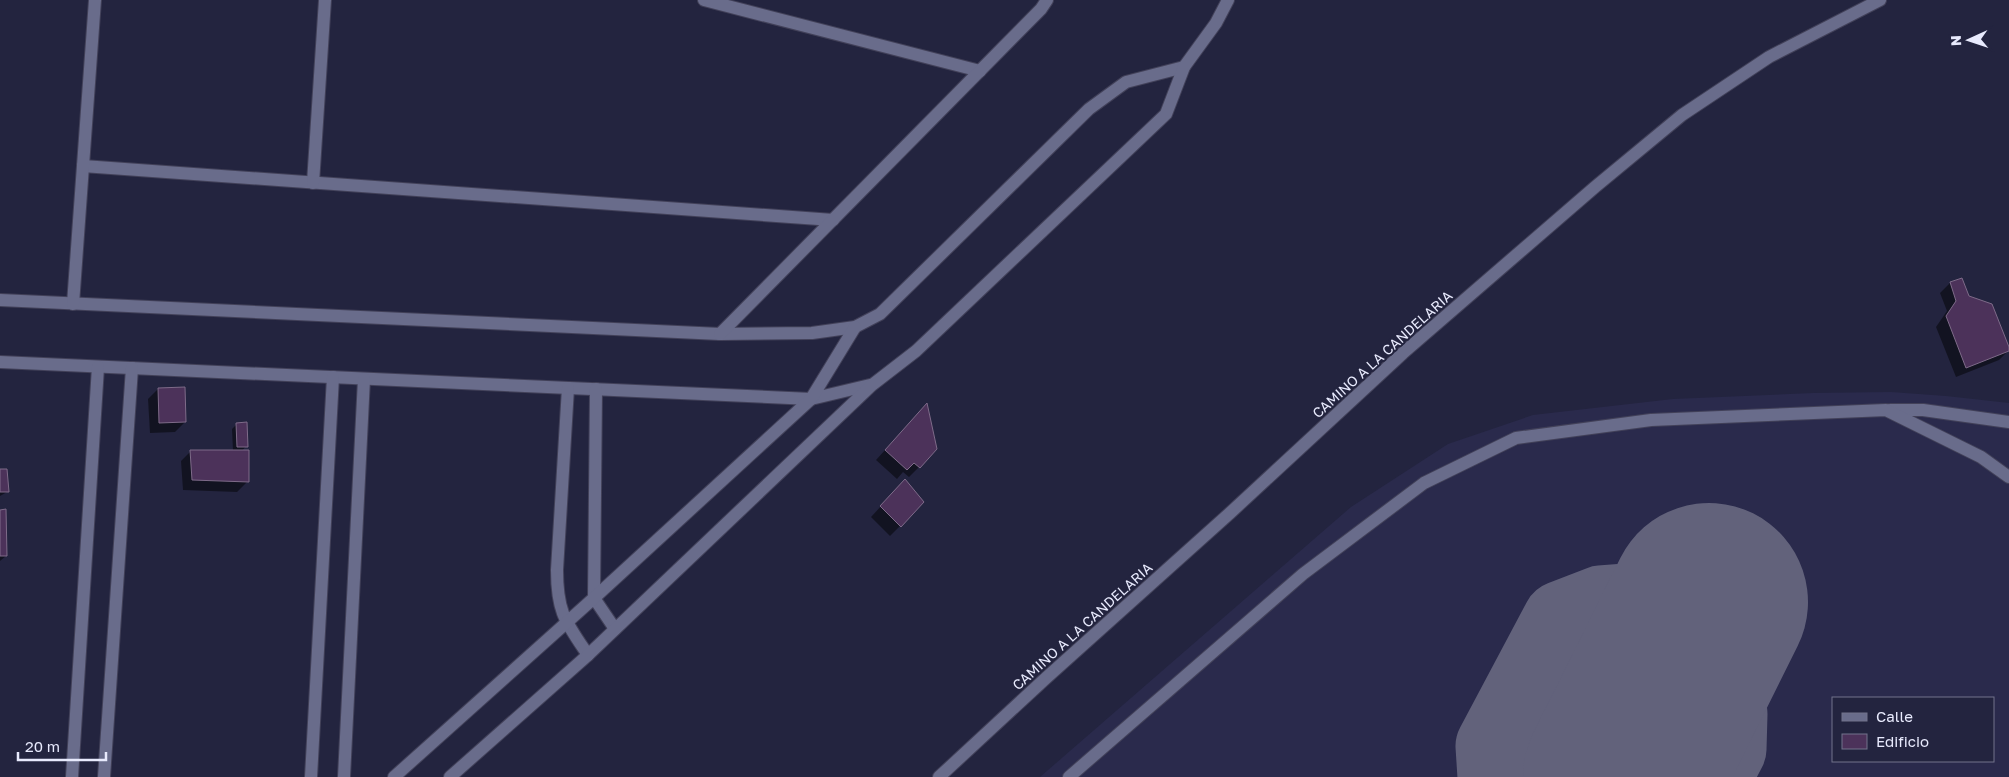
<svg xmlns="http://www.w3.org/2000/svg" width="2009" height="777" font-family="'Golos Text',sans-serif">
  <style>
    .built { fill: #2a2a4c; fill-rule: evenodd }
    .shadow { fill: #0007 }
    .lines { fill: none; stroke-linecap: round; stroke-linejoin: round }
    .taxiway { stroke: #62627b; stroke-width: 79 }
    .runway { stroke: #62627b; stroke-width: 198 }
    .building { fill: #4c325a; stroke: #7e6b89 }
    .service-casing { stroke: #424159; stroke-width: 14 }
    .minor-casing { stroke: #424159; stroke-width: 14 }
    .tertiary-casing { stroke: #424159; stroke-width: 14 }
    .service { stroke: #696c8b; stroke-width: 12 }
    .minor { stroke: #696c8b; stroke-width: 12 }
    .tertiary { stroke: #696c8b; stroke-width: 12 }
    .labels { text-anchor: middle; dominant-baseline: central; stroke-width: 4; stroke-linejoin: round; paint-order: stroke }
    .street-label { font-size: 14px; fill: #e8eafd; stroke: #23243f }
  </style>
  <rect width="100%" height="100%" fill="#23243f"/>
  <path class="built" d="M1891,392l55,4 63,7v374h-969l311,-270 97,-63 85,-29 140,-16 140,-6zM1833,698h160v63h-160z"/>
  <g class="shadow">
    <polygon points="1961,280 1968,297 2009,350 1999,360 1956,377 1936,327 1947,311 1940,293 1950,283"/>
    <polygon points="158,389 185,422 175,432 150,433 148,399"/>
    <polygon points="917,415 919,467 909,477 903,472 897,479 876,460"/>
    <polygon points="237,424 246,446 242,451 247,482 237,492 183,490 181,461 191,451 233,451 232,429"/>
    <polygon points="0,470 7,492 0,496"/>
    <polygon points="895,491 900,526 890,536 871,517"/>
    <polygon points="0,511 6,556 0,561"/>
  </g>
  <g class="lines">
    <polyline class="taxiway" points="1497,777 1495,746 1562,620 1601,605 1640,602 1655,604 1670,611 1685,620 1695,631 1716,671 1723,687 1728,714 1727,749 1716,770 1707,777"/>
    <polyline class="runway" points="1622,777 1709,602"/>
  </g>
  <g class="building">
    <polygon points="1962,278 1969,296 1992,304 2009,347 2009,351 1966,368 1946,316 1956,301 1950,282"/>
    <polygon points="185,387 186,422 159,423 158,388"/>
    <polygon points="927,403 937,449 920,468 914,463 907,470 885,450"/>
    <polygon points="247,422 248,447 237,447 236,423"/>
    <polygon points="190,450 249,450 249,482 192,480"/>
    <polygon points="0,469 7,469 9,492 0,492"/>
    <polygon points="905,479 924,502 901,527 880,506"/>
    <polygon points="6,509 7,556 0,556 0,510"/>
  </g>
  <g class="lines">
    <defs>
      <g id="service">
        <polyline points="1890,410 1923,410 2009,422"/>
        <polyline points="1069,777 1303,574 1424,483 1516,438 1651,420 1886,410 1981,457 2009,477"/>
      </g>
      <g id="minor">
        <polyline points="704,0 980,71"/>
        <polyline points="83,166 833,220"/>
        <polyline points="313,183 325,0"/>
        <polyline points="0,300 720,334 812,333 855,327 880,314 1089,109 1126,82 1184,67"/>
        <polyline points="73,304 95,0"/>
        <polyline points="720,334 1041,9 1047,0"/>
        <polyline points="0,362 811,399 870,385"/>
        <path d="M568,388l-11,182c0,42 8,51 31,85"/>
        <polyline points="596,389 594,598 615,629"/>
        <polyline points="72,777 98,367"/>
        <polyline points="104,777 132,368"/>
        <polyline points="311,777 333,377"/>
        <polyline points="344,777 364,379"/>
        <polyline points="394,777 594,598 811,399 855,327"/>
        <polyline points="450,777 588,655 872,385 916,351 1166,114 1184,67 1216,23 1228,0"/>
      </g>
      <polyline id="tertiary" points="939,777 1046,678 1230,513 1403,353 1595,187 1682,115 1769,57 1880,0"/>
    </defs>
    <use href="#service" class="service-casing"/>
    <use href="#minor" class="minor-casing"/>
    <use href="#tertiary" class="tertiary-casing"/>
    <use href="#service" class="service"/>
    <use href="#minor" class="minor"/>
    <use href="#tertiary" class="tertiary"/>
  </g>
  <g class="labels">
    <g class="street-label">
      <text transform="translate(1382 354) rotate(-42)">CAMINO A LA CANDELARIA</text>
      <text transform="translate(1082 626) rotate(-42)">CAMINO A LA CANDELARIA</text>
    </g>
  </g>
  <rect x="1832" y="697" width="162" height="65" fill="#23243f" stroke="#72738b"/>
  <rect x="1842" y="713" width="25" height="8" fill="#696c8b" stroke="#72738b"/>
  <text x="1876" y="722" font-size="15" fill="#e8eafd">Calle</text>
  <rect x="1842" y="734" width="25" height="15" fill="#4c325a" stroke="#72738b"/>
  <text x="1876" y="747" font-size="15" fill="#e8eafd">Edificio</text>
  <g transform="translate(1969 40) rotate(267)" stroke="#23243f" stroke-width="4" paint-order="stroke">
  <path d="M0-4L9 19L0 12L-9 19Z" fill="#e8eafd"/>
  <text y="-8" font-size="14" font-weight="bold" text-anchor="middle" fill="#e8eafd">N</text>
  </g>
  <path d="M18 752v8h88v-8" fill="none" stroke="#e8eafd" stroke-width="2.5"/>
  <text x="25" y="752" font-size="15" fill="#e8eafd" stroke="#23243f" stroke-width="4" paint-order="stroke">20 m</text>
</svg>
